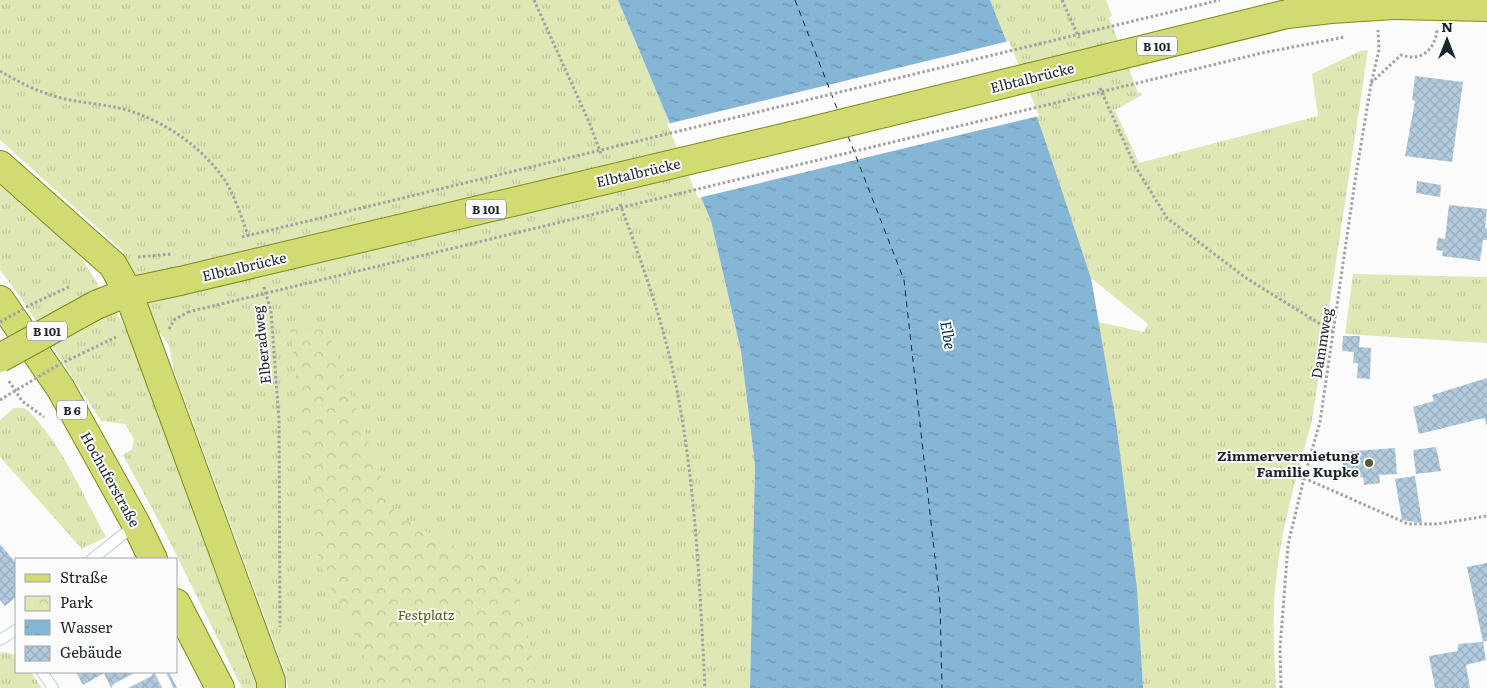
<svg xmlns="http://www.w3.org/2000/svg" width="1487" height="688" font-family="Literata,serif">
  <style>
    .grass { fill: url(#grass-tufts) }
    .park { fill: url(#park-crowns) }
    .water { fill: url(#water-ripples) }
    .pier { fill: #fbfbfb }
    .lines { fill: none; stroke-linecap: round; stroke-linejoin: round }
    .ferry { stroke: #042d42; stroke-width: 1; stroke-dasharray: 6 5; stroke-linecap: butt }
    .building { fill: url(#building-cross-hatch) }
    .lane-casing { stroke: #b4cee0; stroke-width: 12 }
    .primary-casing { stroke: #7d8b1b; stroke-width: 30 }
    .path { stroke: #9ea2a5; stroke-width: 3; stroke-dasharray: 2.5 2.5; stroke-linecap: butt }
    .lane { stroke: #fff; stroke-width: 10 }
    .primary { stroke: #d1db71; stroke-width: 28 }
    .primary-bridge-casing { stroke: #7d8b1b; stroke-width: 30; stroke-linecap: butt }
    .path-bridge { stroke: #9ea2a5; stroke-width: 3; stroke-dasharray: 2.5 2.5; stroke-linecap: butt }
    .primary-bridge { stroke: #d1db71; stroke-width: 28 }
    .poi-dot { fill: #565d2b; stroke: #fbfbfb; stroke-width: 2 }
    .labels { text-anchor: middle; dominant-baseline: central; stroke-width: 4; stroke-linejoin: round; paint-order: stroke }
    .shield { fill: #fbfbfb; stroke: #5e6469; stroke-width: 1 }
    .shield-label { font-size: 12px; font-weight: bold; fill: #1a242b }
    .street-label { font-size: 14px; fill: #1a242b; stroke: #fbfbfb }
    .poi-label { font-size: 14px; font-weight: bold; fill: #1a242b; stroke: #fbfbfb; text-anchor: end }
    .park-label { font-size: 14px; font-style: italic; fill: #525a08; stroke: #fbfbfb }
    .water-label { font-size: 15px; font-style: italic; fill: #042d42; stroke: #fbfbfb }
  </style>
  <defs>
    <pattern id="grass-tufts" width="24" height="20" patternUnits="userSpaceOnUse" patternTransform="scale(1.25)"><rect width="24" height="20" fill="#dfe7b5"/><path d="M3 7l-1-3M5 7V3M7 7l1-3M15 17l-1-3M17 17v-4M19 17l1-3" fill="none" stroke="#bfc69c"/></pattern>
    <pattern id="park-crowns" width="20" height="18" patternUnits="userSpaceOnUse" patternTransform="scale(1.25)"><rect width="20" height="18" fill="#dfe7b5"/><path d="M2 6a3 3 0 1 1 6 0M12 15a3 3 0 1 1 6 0" fill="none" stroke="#bfc69c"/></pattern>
    <pattern id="water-ripples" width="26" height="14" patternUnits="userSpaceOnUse" patternTransform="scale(1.25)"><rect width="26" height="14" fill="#86b6d5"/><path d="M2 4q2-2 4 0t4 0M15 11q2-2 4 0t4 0" fill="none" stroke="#6d94ad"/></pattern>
    <pattern id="building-cross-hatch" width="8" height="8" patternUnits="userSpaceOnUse" patternTransform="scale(1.25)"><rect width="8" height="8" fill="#b1cbdd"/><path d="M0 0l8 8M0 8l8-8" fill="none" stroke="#98aebe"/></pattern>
  </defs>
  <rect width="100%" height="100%" fill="#fbfbfb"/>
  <g class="grass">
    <polygon points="0,0 618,0 711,221 741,351 755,465 750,688 288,688 285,672 174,371 169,345 128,292 123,251 0,140"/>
    <path d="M990,0h116l36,95 -27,15 24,53 179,-47 -6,-42 48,-23 8,-1 -56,371c-17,61 -36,124 -38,187 -1,26 1,54 2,80h-133c-8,-123 -23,-245 -45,-366l46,10 4,-8 -57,-46 -50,-150z"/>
    <polygon points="0,182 79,254 129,334 257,688 242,688 169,540 123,455 132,449 134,439 125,424 101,421 19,295 0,270"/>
    <polygon points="1353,274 1487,277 1487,343 1345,334"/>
    <path d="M14,408h11c35,31 58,88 81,129l-24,12 -82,-92v-37z"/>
    <polygon points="3,652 16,655 16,672 31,672 42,688 0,688 0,653"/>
  </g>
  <polygon class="park" points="290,329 327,330 395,514 516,580 539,688 380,688 319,564"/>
  <polygon class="water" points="618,0 990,0 1041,128 1091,278 1116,422 1137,588 1143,688 750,688 755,465 741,351 711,221"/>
  <g class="pier">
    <polygon points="1180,0 1230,0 1249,66 1138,93 1109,17"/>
    <polygon points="1009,41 1039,116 698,198 667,124"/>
  </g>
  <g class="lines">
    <g class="ferry">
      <polyline points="795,0 838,111"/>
      <polyline points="848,136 904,280 940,603 942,688"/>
    </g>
  </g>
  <g class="building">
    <polygon points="1415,76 1463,82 1452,162 1405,156 1415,101 1412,100"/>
    <polygon points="1417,181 1441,185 1440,197 1416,193"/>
    <polygon points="1449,205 1487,209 1485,228 1487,228 1487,240 1483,240 1480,261 1442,256 1443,251 1436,250 1438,238 1445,239"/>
    <polygon points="1343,336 1360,336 1359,347 1371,348 1370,379 1357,378 1358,363 1353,363 1354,352 1342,351"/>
    <polygon points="1487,378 1487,426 1484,418 1419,434 1413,407 1434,401 1432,395"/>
    <polygon points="1436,447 1441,471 1416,474 1413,450"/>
    <polygon points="1395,448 1397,474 1379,475 1380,483 1364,485 1363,477 1344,479 1342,452"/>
    <polygon points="1415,476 1422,523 1402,520 1395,479"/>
    <polygon points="0,544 16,563 16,597 5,606 0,600"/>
    <polygon points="1487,563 1487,641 1483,642 1467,567"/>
    <polygon points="1483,642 1486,660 1466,665 1470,688 1435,688 1429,656 1458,651 1458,644"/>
    <polygon points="76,672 169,672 177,688 111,688 104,673 83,685"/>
  </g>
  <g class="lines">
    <defs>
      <g id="lane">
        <polyline points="92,559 134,526"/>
        <polyline points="0,640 16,630"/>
        <polyline points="42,672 53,688"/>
        <polyline points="160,672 168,688"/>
        <polyline points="117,688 148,672"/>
      </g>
      <g id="primary">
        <polyline points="1394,5 1487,7"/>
        <polyline points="791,136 1027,78"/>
        <polyline points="0,165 113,265 128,292 271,681 271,688"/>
        <polyline points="0,300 61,389 136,524 153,559"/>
        <polyline points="96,305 128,292 180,281"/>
        <polyline points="176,603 220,688"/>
      </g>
    </defs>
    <use href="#lane" class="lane-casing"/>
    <use href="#primary" class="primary-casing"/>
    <g class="path">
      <polyline points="534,0 589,122 601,154"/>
      <polyline points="1062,0 1079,38"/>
      <path d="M0,71c22,13 44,24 70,29 21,4 43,5 63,12 36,12 72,38 93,70 10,17 16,37 23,56"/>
      <path d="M1371,83l30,-28c20,7 34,-5 36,-25"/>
      <polyline points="1100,88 1135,166 1167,218 1246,278 1333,332"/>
      <path d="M620,204c24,64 47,129 59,197 17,94 21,191 26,287"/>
      <polyline points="138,257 172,254"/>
      <polyline points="264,287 271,311 279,420 280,627"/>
      <polyline points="169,329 174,320 188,312"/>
      <polyline points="9,381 22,401 44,417"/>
      <polyline points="1304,478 1408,524 1437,524 1487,516"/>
      <polyline points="1281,688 1280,649 1288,545 1304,478 1320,422 1355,181 1371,84 1379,50 1378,30"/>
    </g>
    <use href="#lane" class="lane"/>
    <use href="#primary" class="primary"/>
    <defs>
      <g id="primary-bridge">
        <polyline points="1027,78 1287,14 1331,9 1394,5"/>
        <polyline points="180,281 791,136"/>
        <polyline points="0,358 96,305"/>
      </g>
    </defs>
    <use href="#primary-bridge" class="primary-bridge-casing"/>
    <g class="path-bridge">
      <polyline points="242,237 1220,0"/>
      <polyline points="188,312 1262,53 1345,37"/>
      <polyline points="0,322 32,304 71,286"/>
      <polyline points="0,400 58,365 116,337"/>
    </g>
    <use href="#primary-bridge" class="primary-bridge"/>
  </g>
  <circle class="poi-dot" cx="1369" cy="463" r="5"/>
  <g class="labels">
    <g class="shield">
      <rect x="1137" y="36.5" width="40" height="19" rx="4"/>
      <rect x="466" y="199.5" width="40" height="19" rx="4"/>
      <rect x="27" y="321.5" width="40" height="19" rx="4"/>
      <rect x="57" y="400.5" width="30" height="19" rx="4"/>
    </g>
    <g class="shield-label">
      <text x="1157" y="46">B 101</text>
      <text x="486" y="209">B 101</text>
      <text x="47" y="331">B 101</text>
      <text x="72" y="410">B 6</text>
    </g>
    <g class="street-label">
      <text transform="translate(1032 77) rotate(-14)">Elbtalbrücke</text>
      <text transform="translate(638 172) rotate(-13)">Elbtalbrücke</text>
      <text transform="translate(244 266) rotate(-13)">Elbtalbrücke</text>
      <text transform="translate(1321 343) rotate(-81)">Dammweg</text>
      <text transform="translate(261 345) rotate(-96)">Elberadweg</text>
      <text transform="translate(111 479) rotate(61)">Hochuferstraße</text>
    </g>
    <g class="poi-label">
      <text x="1359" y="455">Zimmervermietung<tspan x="1359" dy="16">Familie Kupke</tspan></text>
    </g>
    <g class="park-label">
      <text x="426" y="614">Festplatz</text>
    </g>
    <g class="water-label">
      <text transform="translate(949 335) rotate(80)">Elbe</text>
    </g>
  </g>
  <rect x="15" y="558" width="162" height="115" fill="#fbfbfb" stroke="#a1a5a8"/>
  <rect x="25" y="574" width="25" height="8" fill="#d1db71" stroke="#a1a5a8"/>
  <text x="60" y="583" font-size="15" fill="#1a242b">Straße</text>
  <rect x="25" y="596" width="25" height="15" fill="url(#park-crowns)" stroke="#a1a5a8"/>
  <text x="60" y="608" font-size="15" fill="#1a242b">Park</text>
  <rect x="25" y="620" width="25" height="15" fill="url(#water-ripples)" stroke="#a1a5a8"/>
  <text x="60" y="633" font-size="15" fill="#1a242b">Wasser</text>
  <rect x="25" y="646" width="25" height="15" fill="url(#building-cross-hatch)" stroke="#a1a5a8"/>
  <text x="60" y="658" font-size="15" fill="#1a242b">Gebäude</text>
  <g transform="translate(1447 40)" stroke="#fbfbfb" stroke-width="4" paint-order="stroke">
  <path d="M0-4L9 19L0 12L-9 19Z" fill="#1a242b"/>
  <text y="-8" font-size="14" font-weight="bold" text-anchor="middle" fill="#1a242b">N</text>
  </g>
</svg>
